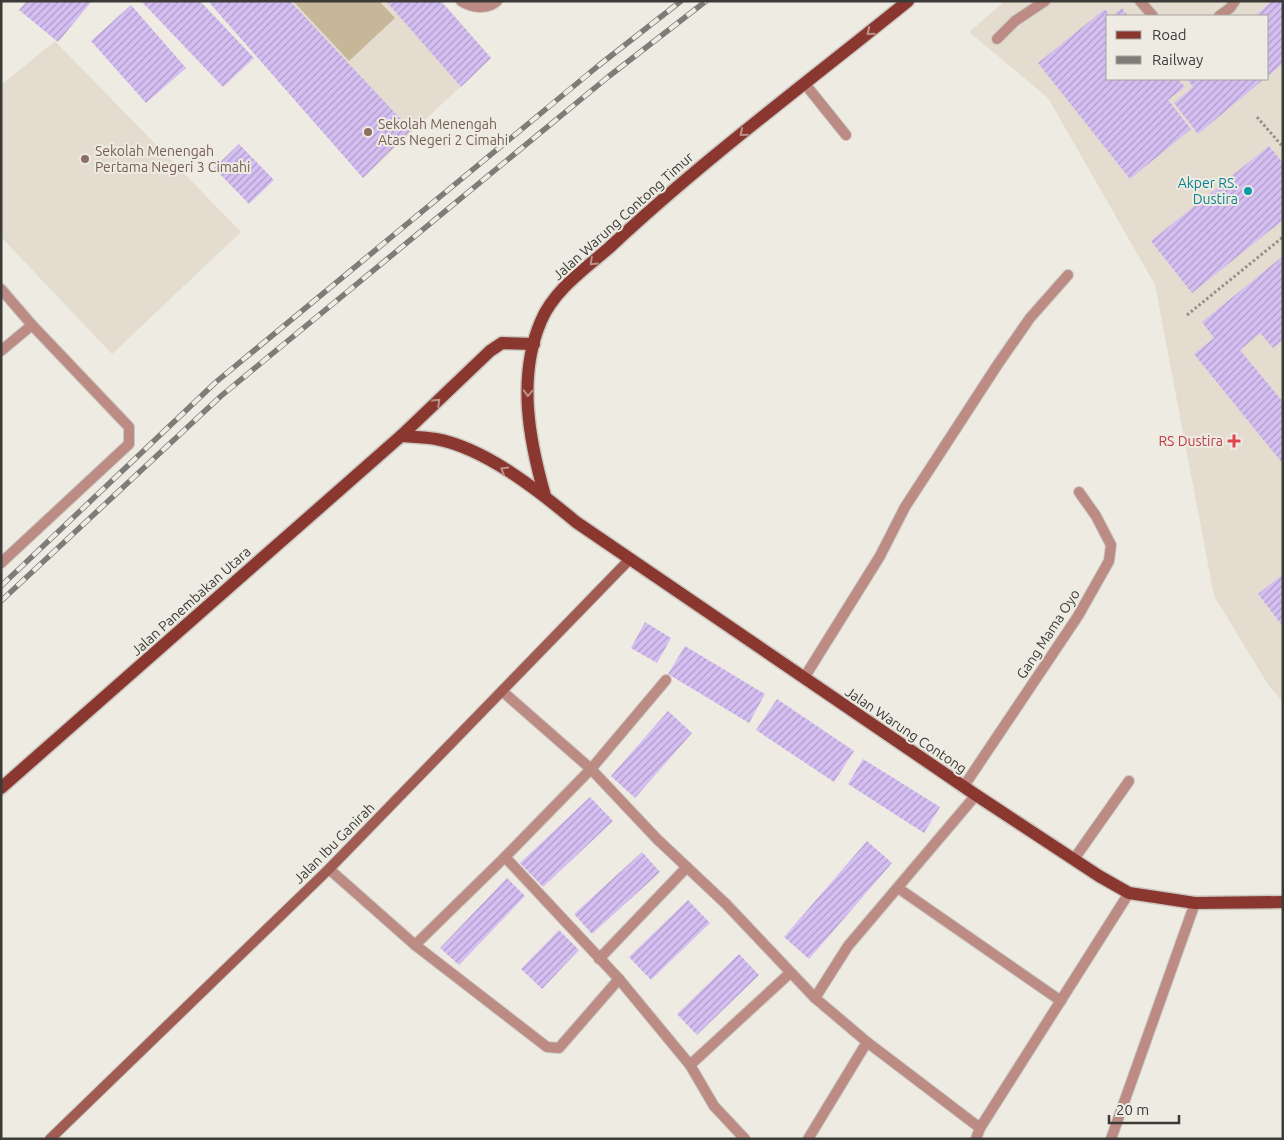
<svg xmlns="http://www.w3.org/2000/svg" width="1284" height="1140" font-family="Ubuntu,sans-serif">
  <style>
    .built { fill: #e4ddcf; fill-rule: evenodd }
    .grass { fill: #c7b798 }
    .building { fill: url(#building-hatch) }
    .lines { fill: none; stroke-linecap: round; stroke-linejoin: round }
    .service-casing { stroke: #cac8c1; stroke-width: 12 }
    .minor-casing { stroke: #cac8c1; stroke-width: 12 }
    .secondary-casing { stroke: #cac8c1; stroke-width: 12 }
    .primary-casing { stroke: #cac8c1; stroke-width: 15 }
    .path { stroke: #92908a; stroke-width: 3; stroke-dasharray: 2.5 2.5; stroke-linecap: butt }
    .service { stroke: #bb8b84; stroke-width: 10 }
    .minor { stroke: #bb8b84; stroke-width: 10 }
    .secondary { stroke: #a05b53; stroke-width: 10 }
    .primary { stroke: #8a3730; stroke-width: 12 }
    .rail-casing { stroke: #7e7c77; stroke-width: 5.5 }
    .rail { stroke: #eeebe3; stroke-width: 4; stroke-dasharray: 11; stroke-linecap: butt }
    .oneway { stroke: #bc918a }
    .education-dot { fill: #8d6e63; stroke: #eeebe3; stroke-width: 2 }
    .culture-dot { fill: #0f9aa8; stroke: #eeebe3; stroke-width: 2 }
    .health-dot { fill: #e0444e; stroke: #eeebe3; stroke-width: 2 }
    .labels { text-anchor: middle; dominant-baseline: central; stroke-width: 4; stroke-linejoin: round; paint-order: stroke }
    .education-label { font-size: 14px; fill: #785e54; stroke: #eeebe3; text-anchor: start }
    .culture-label { font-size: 14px; fill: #0d838f; stroke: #eeebe3; text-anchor: end }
    .street-label { font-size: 14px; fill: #3b3a37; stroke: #eeebe3 }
    .health-label { font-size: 14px; fill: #be3a42; stroke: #eeebe3; text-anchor: end }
  </style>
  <defs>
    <pattern id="building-hatch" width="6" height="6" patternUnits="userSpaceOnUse" patternTransform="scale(1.25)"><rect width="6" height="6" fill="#d5bef2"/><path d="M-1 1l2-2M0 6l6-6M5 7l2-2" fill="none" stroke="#ae9bc5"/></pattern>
  </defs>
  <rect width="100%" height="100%" fill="#eeebe3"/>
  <g class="built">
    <polygon points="208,1 441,1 491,58 363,178"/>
    <path d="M1005,1h278v701l-14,-16 -55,-90 -59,-311 -107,-187 -79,-66zM1108,16h160v63h-160z"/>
    <polygon points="55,41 241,232 112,354 1,237 1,85"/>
  </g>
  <polygon class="grass" points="293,1 379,1 395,18 349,61"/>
  <g class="building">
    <polygon points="27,1 92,1 58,42 19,10"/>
    <polygon points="141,1 200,1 254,58 223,87"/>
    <polygon points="208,1 290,1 411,130 363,178"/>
    <polygon points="386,1 441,1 491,58 461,87"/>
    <polygon points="1272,1 1283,1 1283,63 1268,76 1268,16 1255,16"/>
    <polygon points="131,5 186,68 146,103 91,41"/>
    <polygon points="1122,8 1128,16 1112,16"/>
    <polygon points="1105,9 1110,16 1108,16 1108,79 1178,79 1185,87 1168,100 1191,129 1130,179 1038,63"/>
    <polygon points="1187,79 1264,79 1198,134 1174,103 1193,87"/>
    <polygon points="239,144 274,180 249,204 214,168"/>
    <polygon points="1269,146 1283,163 1283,220 1192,293 1151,241"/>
    <polygon points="1283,256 1283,340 1273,348 1260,333 1240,350 1283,402 1283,464 1194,354 1214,338 1202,322"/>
    <polygon points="1283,574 1283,622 1281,624 1258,594"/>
    <polygon points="645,622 671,638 657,663 631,648"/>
    <polygon points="685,646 765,694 749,723 668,674"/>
    <polygon points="777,699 854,751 834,782 756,730"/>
    <polygon points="668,711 692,733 635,798 611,776"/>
    <polygon points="863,759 940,807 924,833 848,784"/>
    <polygon points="590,797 613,821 543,887 520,863"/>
    <polygon points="867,841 892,863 809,959 784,937"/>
    <polygon points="642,852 660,872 592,934 574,914"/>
    <polygon points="507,878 525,896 459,965 440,948"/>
    <polygon points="688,900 710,923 651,980 629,957"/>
    <polygon points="559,930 579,950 542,989 521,969"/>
    <polygon points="739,954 759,975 697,1035 677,1014"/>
  </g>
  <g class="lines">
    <defs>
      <g id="service">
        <polyline points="1140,1 1153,16"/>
        <polyline points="1219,16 1230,8 1235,1"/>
        <polyline points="997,39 1015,21 1045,1"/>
      </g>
      <g id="minor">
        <path d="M461,1c11,7 26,9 36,0"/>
        <polyline points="805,84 846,135"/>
        <polyline points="1,289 32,325 129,427 129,444 1,563"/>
        <polyline points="1,351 32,325"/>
        <polyline points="804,678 880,556 905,507 998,364 1030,318 1068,275"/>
        <polyline points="666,680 591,769 505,857 619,979 690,1065 790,973"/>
        <polyline points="502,691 591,769 657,839 726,904 815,998 867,1042 980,1128 1129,893"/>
        <polyline points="964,786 1078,616 1109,561 1111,545 1096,516 1079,492"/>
        <polyline points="1074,859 1129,781"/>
        <polyline points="329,869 415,945 505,857"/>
        <polyline points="898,888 1061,1001"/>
        <polyline points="415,945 547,1047 559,1048 619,979"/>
        <polyline points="599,959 687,867"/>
        <polyline points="815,998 848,946 976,795"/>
        <polyline points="690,1065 714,1106 745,1139"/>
        <polyline points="808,1139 867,1042"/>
        <polyline points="976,1139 980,1128"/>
        <polyline points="1111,1139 1195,903"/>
      </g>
      <polyline id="secondary" points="50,1139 329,869 630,559"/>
      <g id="primary">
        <path d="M401,436c12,1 23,1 35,3 49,9 103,52 140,83l400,273 123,81 30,17 66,10 88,-1"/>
        <path d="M545,496c-16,-56 -28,-119 -4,-175 13,-31 44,-52 69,-74 94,-88 198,-165 298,-246"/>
        <polyline points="1,788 401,436 490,351 502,343 534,344"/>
      </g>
    </defs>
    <use href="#service" class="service-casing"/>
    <use href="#minor" class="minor-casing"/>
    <use href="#secondary" class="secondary-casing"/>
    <use href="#primary" class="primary-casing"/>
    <g class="path">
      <polyline points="1257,117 1283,147"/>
      <polyline points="1187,315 1283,237"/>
    </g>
    <use href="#service" class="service"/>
    <use href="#minor" class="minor"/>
    <use href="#secondary" class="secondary"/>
    <use href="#primary" class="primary"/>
    <defs>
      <g id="rail">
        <polyline points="1,586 216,382 598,66 681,1"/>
        <polyline points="1,601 221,396 608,77 706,1"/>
      </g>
    </defs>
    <use href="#rail" class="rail-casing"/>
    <use href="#rail" class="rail"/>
  </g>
  <defs><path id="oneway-chevron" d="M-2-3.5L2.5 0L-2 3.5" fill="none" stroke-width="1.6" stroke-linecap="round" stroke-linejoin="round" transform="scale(1.25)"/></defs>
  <g class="oneway">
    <use href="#oneway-chevron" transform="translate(870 32) rotate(141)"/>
    <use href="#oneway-chevron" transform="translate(743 133) rotate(141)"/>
    <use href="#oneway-chevron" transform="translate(593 262) rotate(137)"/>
    <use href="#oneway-chevron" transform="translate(528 393) rotate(92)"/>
    <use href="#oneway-chevron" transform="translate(437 402) rotate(-44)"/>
    <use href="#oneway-chevron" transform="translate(504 470) rotate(-149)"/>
  </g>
  <g class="education-dot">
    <circle cx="368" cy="132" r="5"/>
    <circle cx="85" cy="159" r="5"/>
  </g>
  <circle class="culture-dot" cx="1248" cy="191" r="5"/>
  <path class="health-dot" d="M1231.5 433.5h5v5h5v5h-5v5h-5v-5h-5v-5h5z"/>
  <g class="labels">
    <g class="education-label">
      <text x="378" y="124">Sekolah Menengah<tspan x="378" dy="16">Atas Negeri 2 Cimahi</tspan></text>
      <text x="95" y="151">Sekolah Menengah<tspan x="95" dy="16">Pertama Negeri 3 Cimahi</tspan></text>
    </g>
    <g class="culture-label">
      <text x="1238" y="183">Akper RS.<tspan x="1238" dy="16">Dustira</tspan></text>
    </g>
    <g class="street-label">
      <text transform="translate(623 216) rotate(-42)">Jalan Warung Contong Timur</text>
      <text transform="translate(191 601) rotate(-42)">Jalan Panembakan Utara</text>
      <text transform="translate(1048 634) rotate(-57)">Gang Mama Oyo</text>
      <text transform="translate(906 730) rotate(34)">Jalan Warung Contong</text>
      <text transform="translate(334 843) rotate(-45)">Jalan Ibu Ganirah</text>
    </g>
    <g class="health-label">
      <text x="1223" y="441">RS Dustira</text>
    </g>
  </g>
  <rect width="1284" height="1140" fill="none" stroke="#3b3a37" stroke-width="5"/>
  <rect x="1106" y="15" width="162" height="65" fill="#eeebe3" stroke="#a6a49e"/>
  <rect x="1116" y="31" width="25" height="8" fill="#8a3730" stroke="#a6a49e"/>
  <text x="1152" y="40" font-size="15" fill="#3b3a37">Road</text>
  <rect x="1116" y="56" width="25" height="8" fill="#7e7c77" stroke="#a6a49e"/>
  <text x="1152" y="65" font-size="15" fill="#3b3a37">Railway</text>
  <path d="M1109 1115v8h70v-8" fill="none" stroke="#3b3a37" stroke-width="2.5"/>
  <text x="1116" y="1115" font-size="15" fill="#3b3a37" stroke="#eeebe3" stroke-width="4" paint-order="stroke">20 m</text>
</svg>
